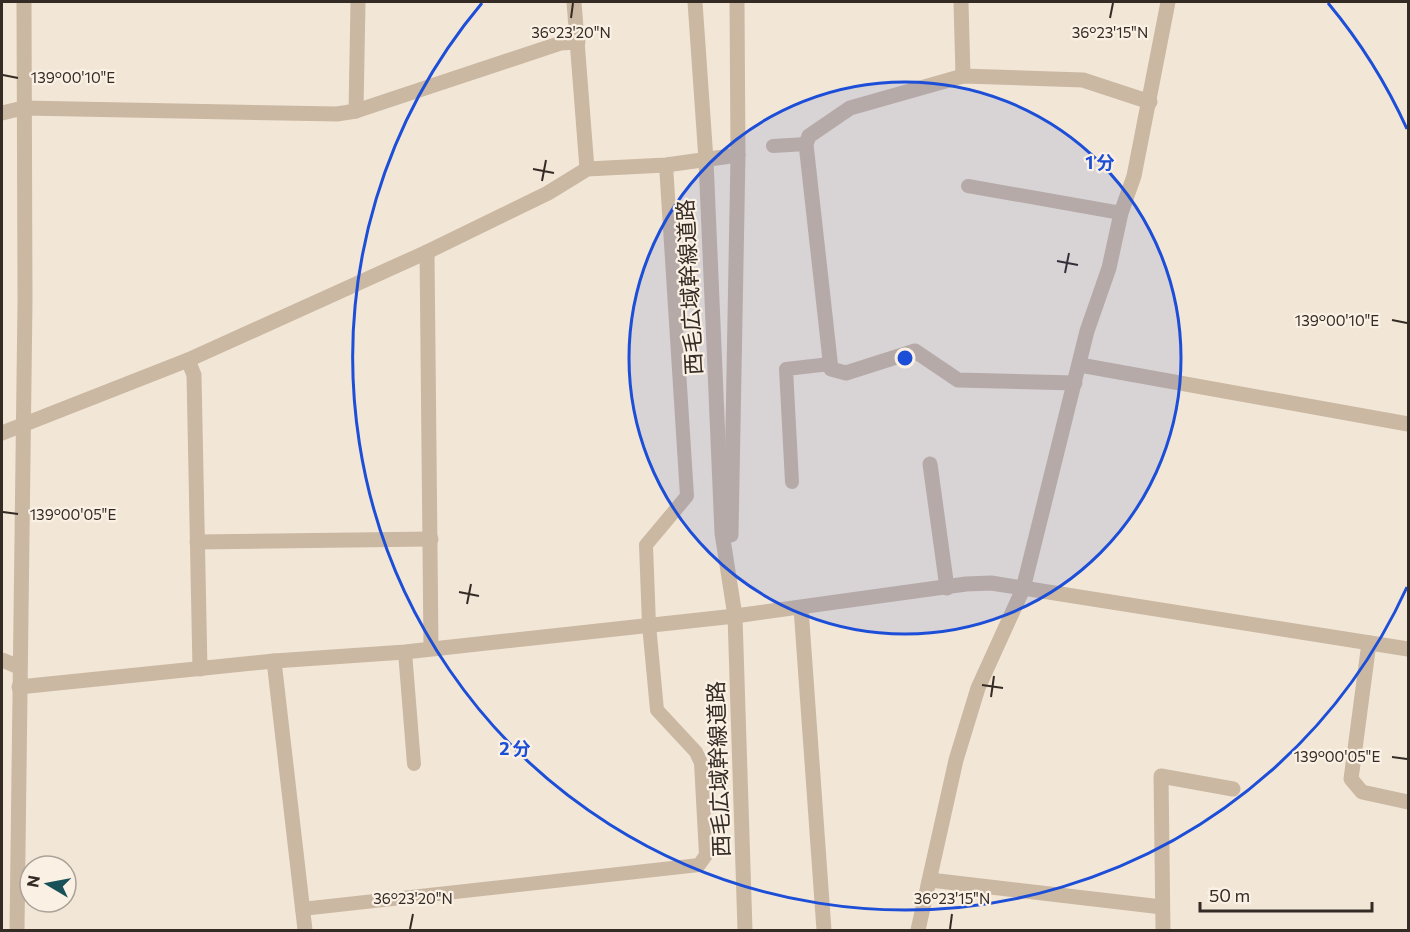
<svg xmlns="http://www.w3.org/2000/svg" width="1410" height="932" font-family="Commissioner,'Noto Sans JP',sans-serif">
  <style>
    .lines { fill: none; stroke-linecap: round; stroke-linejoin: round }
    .service { stroke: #cbb8a3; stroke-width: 14 }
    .minor { stroke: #cbb8a3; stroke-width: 15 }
    .tertiary { stroke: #cbb8a3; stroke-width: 15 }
    .ticks { fill: none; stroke: #352b25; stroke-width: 2 }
    .ring { fill: none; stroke: #1d4ed8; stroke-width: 3 }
    .labels { text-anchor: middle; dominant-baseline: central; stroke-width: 4.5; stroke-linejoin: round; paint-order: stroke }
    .street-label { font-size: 22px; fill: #352b25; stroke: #faf1e4 }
    .ticks-label { font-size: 15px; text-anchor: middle; fill: #352b25; stroke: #faf1e4; stroke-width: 4.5; stroke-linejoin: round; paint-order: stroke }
    .centre { fill: #1d4ed8; stroke: #faf1e4; stroke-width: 3 }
    .ring-label { font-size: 18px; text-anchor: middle; font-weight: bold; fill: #1d4ed8; stroke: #faf1e4; stroke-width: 4.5; stroke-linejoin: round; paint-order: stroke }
  </style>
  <rect width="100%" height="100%" fill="#f2e7d7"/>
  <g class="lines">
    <g class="service">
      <polyline points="773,146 806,144"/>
      <polyline points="968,186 1121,213"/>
      <polyline points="792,482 786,369 830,364"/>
      <polyline points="405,652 414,764"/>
      <polyline points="302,909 699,865 706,855 701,763 696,752 657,710 649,625 646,545 687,496 666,165"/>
    </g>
    <g class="minor">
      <polyline points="574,2 587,169"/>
      <polyline points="961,2 963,76"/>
      <polyline points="356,111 561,43 578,42"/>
      <polyline points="2,113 23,108 337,114 356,111 358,2"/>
      <polyline points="427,252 431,648"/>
      <polyline points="188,360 194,375 200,669"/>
      <polyline points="1080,365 1408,424"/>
      <polyline points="1075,383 958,380 915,351 846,373 831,369 806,144 809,136 850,108 963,76 1083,80 1150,102"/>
      <polyline points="2,433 188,360 427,252 548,193 587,169 666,165 738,155"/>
      <polyline points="930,464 947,588"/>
      <polyline points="197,542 431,539"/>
      <polyline points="801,608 824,930"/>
      <polyline points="1369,643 1351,779 1362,792 1408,802"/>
      <polyline points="2,660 19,667"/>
      <polyline points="274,661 305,930"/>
      <polyline points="19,687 274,661 405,652 735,616 966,584 991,583 1408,649"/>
      <polyline points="930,880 1162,907"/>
      <polyline points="17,930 25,302 24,2"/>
      <polyline points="918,930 956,760 978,688 1023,589 1087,331 1109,268 1121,213 1134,176 1168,2"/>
      <polyline points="1163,930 1161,776 1233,789"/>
    </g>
    <g class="tertiary">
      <polyline points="695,2 706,160 722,533 735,616 745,930"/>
      <polyline points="731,535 738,155 737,2"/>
    </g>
  </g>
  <path class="ticks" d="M571,18l2,-15M1110,18l3,-15M3,75l15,3M533,169l21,4M542,181l4,-21M1057,261l21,4M1065,273l4,-20M1392,320l15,3M3,512l15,2M459,592l20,4M467,604l4,-20M982,685l21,3M991,697l3,-21M1392,757l15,2M410,929l3,-15M950,929l2,-15"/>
  <circle cx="905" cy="358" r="276" fill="#1d4ed8" fill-opacity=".12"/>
  <g class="ring">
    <circle cx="905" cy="358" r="276"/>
    <path d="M1407 587A552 552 0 1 1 482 3M1328 3A552 552 0 0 1 1407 129"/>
  </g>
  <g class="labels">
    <g class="street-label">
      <text transform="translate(689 287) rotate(-93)">西毛広域幹線道路</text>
      <text transform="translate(718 769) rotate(-92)">西毛広域幹線道路</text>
    </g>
  </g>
  <g class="ticks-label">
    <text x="571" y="38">36°23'20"N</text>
    <text x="1110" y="38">36°23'15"N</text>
    <text x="73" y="83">139°00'10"E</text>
    <text x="1337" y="326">139°00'10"E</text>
    <text x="73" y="520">139°00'05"E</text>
    <text x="1337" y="762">139°00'05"E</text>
    <text x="413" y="904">36°23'20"N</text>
    <text x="952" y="904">36°23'15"N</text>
  </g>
  <circle cx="905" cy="358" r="9" class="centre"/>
  <g class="ring-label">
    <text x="1100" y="169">1 分</text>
    <text x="515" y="755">2 分</text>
  </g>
  <rect width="1410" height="932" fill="none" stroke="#352b25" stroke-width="6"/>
  <g transform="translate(48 884) rotate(280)"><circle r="28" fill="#faf1e4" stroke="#aba298" stroke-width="1.5"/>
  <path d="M0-4.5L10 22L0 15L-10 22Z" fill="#195159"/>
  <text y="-9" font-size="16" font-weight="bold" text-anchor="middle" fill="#352b25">N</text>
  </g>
  <path d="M1200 902v9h172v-9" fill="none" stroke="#352b25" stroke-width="3"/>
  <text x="1209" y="902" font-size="18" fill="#352b25" stroke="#faf1e4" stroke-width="4.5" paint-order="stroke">50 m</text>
</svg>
